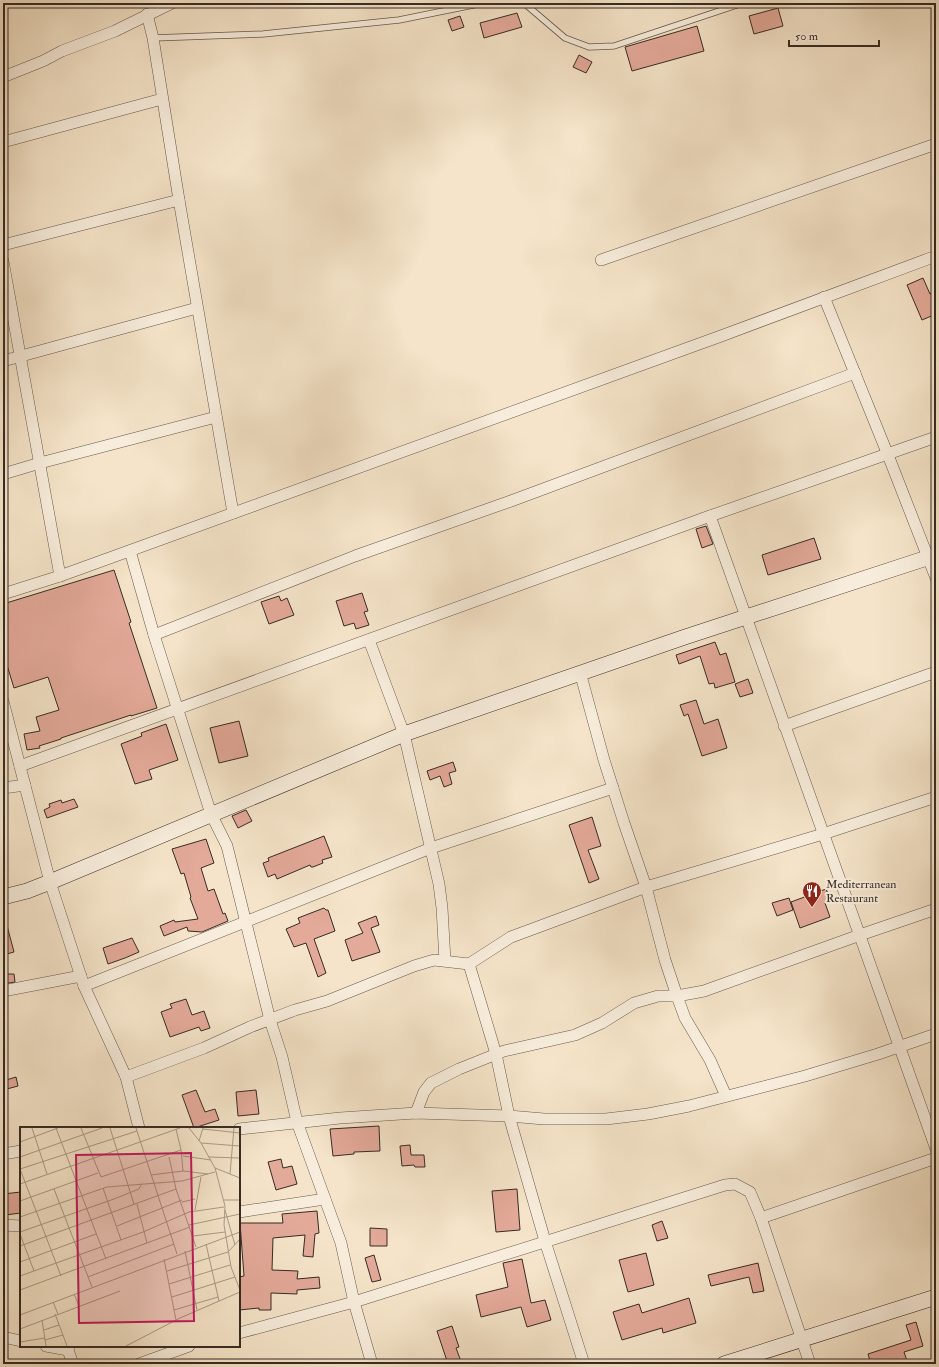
<svg xmlns="http://www.w3.org/2000/svg" width="939" height="1367" font-family="'IM FELL Double Pica',serif">
  <style>
    .building { fill: #e3a999; stroke: #372b24 }
    .lines { fill: none; stroke-linecap: round; stroke-linejoin: round }
    .lane-casing { stroke: #66594d; stroke-width: 7 }
    .street-casing { stroke: #66594d; stroke-width: 12 }
    .secondary-casing { stroke: #372b24; stroke-width: 16 }
    .lane { stroke: #f8eddc; stroke-width: 5.5 }
    .street { stroke: #f8eddc; stroke-width: 11 }
    .secondary { stroke: #f8eddc; stroke-width: 15 }
    .labels { text-anchor: middle; dominant-baseline: central; stroke-width: 4; stroke-linejoin: round; paint-order: stroke }
    .poi-label { font-size: 12px; fill: #372b24; stroke: #f8eddc; text-anchor: start }
    .inset-road { fill: none; stroke: #a99a87; stroke-width: 1 }
    .view { fill: #c2185b; fill-opacity: 0.15; stroke: #c2185b; stroke-width: 2 }
    .inset-edge { fill: none; stroke: #372b24; stroke-width: 2 }
  </style>
  <rect width="100%" height="100%" fill="#f5e4c9"/>
  <filter id="stains"><feTurbulence type="fractalNoise" baseFrequency=".005" numOctaves="4"/><feColorMatrix values="0 0 0 0 .2 0 0 0 0 .09 0 0 0 0 .02 0 0 0 .5 -.17"/></filter>
  <radialGradient id="worn" r=".72"><stop offset=".6" stop-color="#630" stop-opacity="0"/><stop offset="1" stop-color="#630" stop-opacity=".3"/></radialGradient>
  <g class="building">
    <polygon points="778,8 783,26 754,34 749,16"/>
    <polygon points="517,13 522,27 484,38 480,23"/>
    <polygon points="460,16 464,27 452,31 448,20"/>
    <polygon points="697,26 704,51 632,71 625,47"/>
    <polygon points="579,55 592,62 586,73 573,67"/>
    <polygon points="923,278 930,294 936,291 936,314 922,320 907,285"/>
    <polygon points="706,526 713,544 702,548 696,529"/>
    <polygon points="814,538 821,559 768,575 762,555"/>
    <polygon points="114,570 131,622 129,623 157,708 131,716 131,715 61,738 61,739 39,746 40,748 27,750 24,734 40,731 36,717 59,710 48,677 14,688 3,652 3,604"/>
    <polygon points="362,593 368,611 364,612 369,625 356,629 354,623 344,626 336,601"/>
    <polygon points="279,596 281,601 287,598 294,615 269,624 261,602"/>
    <polygon points="715,642 720,655 726,653 735,682 715,688 714,683 709,684 700,656 679,664 676,655"/>
    <polygon points="748,679 753,693 740,697 735,684"/>
    <polygon points="696,700 704,724 718,719 727,748 702,756 688,714 684,716 680,705"/>
    <polygon points="239,721 248,756 219,763 210,728"/>
    <polygon points="166,724 178,760 149,770 152,779 135,784 121,744 142,736 141,733"/>
    <polygon points="453,762 456,771 449,773 452,784 444,787 440,776 430,780 427,771"/>
    <polygon points="74,799 78,807 47,818 44,810 50,807 49,804 61,800 62,803"/>
    <polygon points="246,810 252,821 238,828 232,816"/>
    <polygon points="592,817 601,846 588,850 599,879 589,883 569,825"/>
    <polygon points="324,836 332,857 322,860 323,863 313,867 311,867 310,865 277,879 275,874 268,877 263,863 269,861 268,858"/>
    <polygon points="206,839 214,863 201,868 208,891 214,889 223,914 225,913 228,921 202,932 188,931 187,927 164,936 160,926 174,920 175,922 198,919 190,898 191,897 184,873 181,874 172,849"/>
    <polygon points="826,889 831,901 825,903 830,917 800,928 791,902"/>
    <polygon points="789,898 793,910 777,916 772,903"/>
    <polygon points="324,908 326,910 328,910 335,931 314,939 326,973 318,977 306,943 294,947 286,929 300,923 298,918"/>
    <polygon points="376,916 379,925 371,928 380,952 352,961 345,940 363,933 358,923"/>
    <polygon points="3,922 6,922 14,952 3,955"/>
    <polygon points="132,938 139,952 125,958 108,964 103,948"/>
    <polygon points="3,974 14,974 15,982 3,984"/>
    <polygon points="186,999 192,1015 204,1011 210,1028 201,1031 199,1027 170,1037 161,1012 172,1008 170,1004"/>
    <polygon points="16,1077 18,1086 3,1090 3,1081"/>
    <polygon points="196,1090 205,1112 215,1109 219,1120 194,1128 182,1095"/>
    <polygon points="256,1090 259,1114 238,1116 236,1092"/>
    <polygon points="379,1126 380,1151 354,1152 354,1154 333,1156 330,1129"/>
    <polygon points="410,1145 411,1155 424,1155 425,1167 415,1167 414,1165 402,1166 400,1146"/>
    <polygon points="281,1159 283,1168 292,1166 297,1184 276,1190 268,1162"/>
    <polygon points="517,1189 520,1230 496,1232 492,1191"/>
    <polygon points="21,1192 21,1213 5,1215 3,1194"/>
    <polygon points="317,1211 319,1233 315,1234 313,1257 303,1256 305,1235 273,1238 272,1270 298,1271 297,1279 319,1277 320,1288 297,1290 297,1294 271,1293 271,1310 259,1310 259,1308 239,1310 239,1277 244,1276 240,1223 283,1223 282,1214"/>
    <polygon points="662,1221 668,1238 657,1241 652,1225"/>
    <polygon points="370,1228 387,1229 387,1246 370,1246"/>
    <polygon points="646,1253 654,1285 628,1292 619,1260"/>
    <polygon points="374,1255 381,1280 372,1282 365,1258"/>
    <polygon points="522,1259 531,1303 545,1300 551,1320 527,1327 521,1307 481,1317 476,1295 508,1287 503,1263"/>
    <polygon points="758,1263 764,1291 753,1293 749,1277 711,1286 708,1275"/>
    <polygon points="689,1298 696,1323 663,1333 662,1328 622,1340 613,1312 639,1304 642,1313"/>
    <polygon points="916,1322 923,1346 904,1352 908,1364 871,1364 868,1354 911,1340 906,1325"/>
    <polygon points="452,1326 459,1347 456,1348 462,1364 448,1364 437,1331"/>
  </g>
  <g class="lines">
    <defs>
      <g id="lane">
        <polyline points="524,3 565,38 589,47 614,46 743,3"/>
        <polyline points="153,38 263,34 399,20 483,3"/>
      </g>
      <g id="street">
        <polyline points="147,14 153,38 179,200 233,513"/>
        <polyline points="3,77 43,61 62,51 115,31 172,3"/>
        <polyline points="3,142 162,99"/>
        <polyline points="3,245 179,200"/>
        <polyline points="601,260 936,144"/>
        <polyline points="3,261 60,576"/>
        <polyline points="824,297 888,455 936,578"/>
        <polyline points="3,361 197,308"/>
        <polyline points="3,474 40,463 216,417"/>
        <polyline points="710,516 936,1149"/>
        <polyline points="130,551 154,635 211,814 227,846 270,1020 282,1057 297,1122 341,1243 354,1302 372,1364"/>
        <polyline points="3,594 60,576 721,336 936,256"/>
        <polyline points="154,635 355,556 511,501 855,373"/>
        <polyline points="369,640 404,734 439,884 442,908 445,961"/>
        <polyline points="580,672 604,760 624,823 646,887 665,960 677,996 685,1018 710,1060 726,1096"/>
        <polyline points="3,701 50,882 84,986 126,1077 139,1128"/>
        <polyline points="784,726 936,672"/>
        <polyline points="20,766 710,516 936,437"/>
        <polyline points="3,788 25,785"/>
        <polyline points="469,964 496,1054 509,1116 545,1241 584,1364"/>
        <polyline points="84,986 431,848 613,788"/>
        <polyline points="3,991 81,976"/>
        <polyline points="126,1077 204,1048 250,1027 295,1010 327,1001 414,966 434,960 469,964 511,937 646,887 823,834 936,797"/>
        <polyline points="416,1113 424,1092 431,1083 459,1069 504,1051 575,1035 602,1023 634,1003 658,996 677,996 704,991 860,935 936,909"/>
        <polyline points="239,1129 340,1118 416,1113 509,1116 544,1119 606,1119 648,1114 689,1106 805,1076 878,1054 936,1034"/>
        <polyline points="3,1154 21,1151"/>
        <polyline points="239,1212 325,1199"/>
        <polyline points="761,1218 936,1158"/>
        <polyline points="3,1225 21,1226"/>
        <polyline points="239,1333 354,1302 725,1185 735,1184 750,1192 761,1218 810,1364"/>
        <polyline points="3,1337 21,1341"/>
        <polyline points="46,1346 68,1350"/>
        <polyline points="69,1346 68,1350 73,1364"/>
        <polyline points="139,1364 189,1346"/>
      </g>
      <g id="secondary">
        <polyline points="3,897 27,891 50,882 404,734 685,637 936,555"/>
        <polyline points="724,1364 936,1297"/>
      </g>
    </defs>
    <use href="#lane" class="lane-casing"/>
    <use href="#street" class="street-casing"/>
    <use href="#secondary" class="secondary-casing"/>
    <use href="#lane" class="lane"/>
    <use href="#street" class="street"/>
    <use href="#secondary" class="secondary"/>
  </g>
  <defs>
    <symbol id="restaurant-pin" viewBox="-11 -11 22 30"><path d="M0 17L-7.5 6A9.5 9.5 0 1 1 7.5 6Z" fill="#8f2418" stroke="#f8eddc"/><path d="M-5-6h1v4h1v-4h1v4h1v-4h1v5L-1.5 .5V6h-2V.5L-5-1ZM5-6V6H3V1.5H1.5Q1.5-4 5-6Z" fill="#fff"/></symbol>
  </defs>
  <g fill-rule="evenodd">
    <use href="#restaurant-pin" x="801" y="880" width="22" height="30"/>
  </g>
  <g class="labels">
    <g class="poi-label">
      <text x="826" y="884">Mediterranean<tspan x="826" dy="14">Restaurant</tspan></text>
    </g>
  </g>
  <g transform="translate(20 1127)">
    <rect width="220" height="220" fill="#f5e4c9"/>
    <path class="inset-road" d="M12,1l15,46M36,1l50,131M61,1l20,49 80,-27 -5,-21M90,1l24,76M116,1l41,126M169,1l12,15 39,3M183,2l37,4M179,14l4,-13M0,15l38,-14M181,16l14,25 25,10M161,23l2,21M163,29l28,4M0,30l82,-29M149,30l7,32 20,58M189,30l31,1M195,41l10,38 -1,19 7,42 9,23M0,42l117,-38M0,42l41,107M210,47l4,-46M131,48l32,-4 25,3M0,57l160,-56M83,61l18,52M34,62l38,98M204,73h16M0,74l78,-28M162,75l13,-3M117,77l10,39M175,83l6,-33M205,83l10,35M0,90l87,-30 75,-6 33,-9M169,98l51,-11M97,99l65,-26M0,105l94,-33 25,-10 2,-4M0,107l14,37M173,109l32,-4M186,117l13,57M0,119l156,-57M165,124l12,59M144,132l12,61M0,135l76,-28M147,144l61,-19 12,-13M0,149l123,-44 46,-20 35,-5M68,150l86,-33M149,157l61,-19M0,163l170,-63M54,167l5,12M152,170l63,-20M33,175l5,12M154,183l44,-13M35,187l12,32M0,188l220,-83M22,193l4,26M0,202l100,-38M24,203l15,-5M25,213l18,-5M0,215l25,-4M106,219l54,-28 60,-26"/>
    <path class="view" d="M171,26l3,168 -115,2 -3,-168z"/>
    <rect width="220" height="220" class="inset-edge"/>
  </g>
  <rect width="939" height="1367" fill="none" stroke="#f5e4c9" stroke-width="16"/>
  <rect x="4" y="4" width="931" height="1359" fill="none" stroke="#372b24" stroke-width="2"/>
  <rect x="8" y="8" width="923" height="1351" fill="none" stroke="#372b24"/>
  <path d="M789 40v6h90v-6" fill="none" stroke="#372b24" stroke-width="2"/>
  <text x="795" y="40" font-size="12" fill="#372b24" stroke="#f8eddc" stroke-width="3" paint-order="stroke">50 m</text>
  <rect width="100%" height="100%" filter="url(#stains)"/>
  <rect width="100%" height="100%" fill="url(#worn)"/>
</svg>
